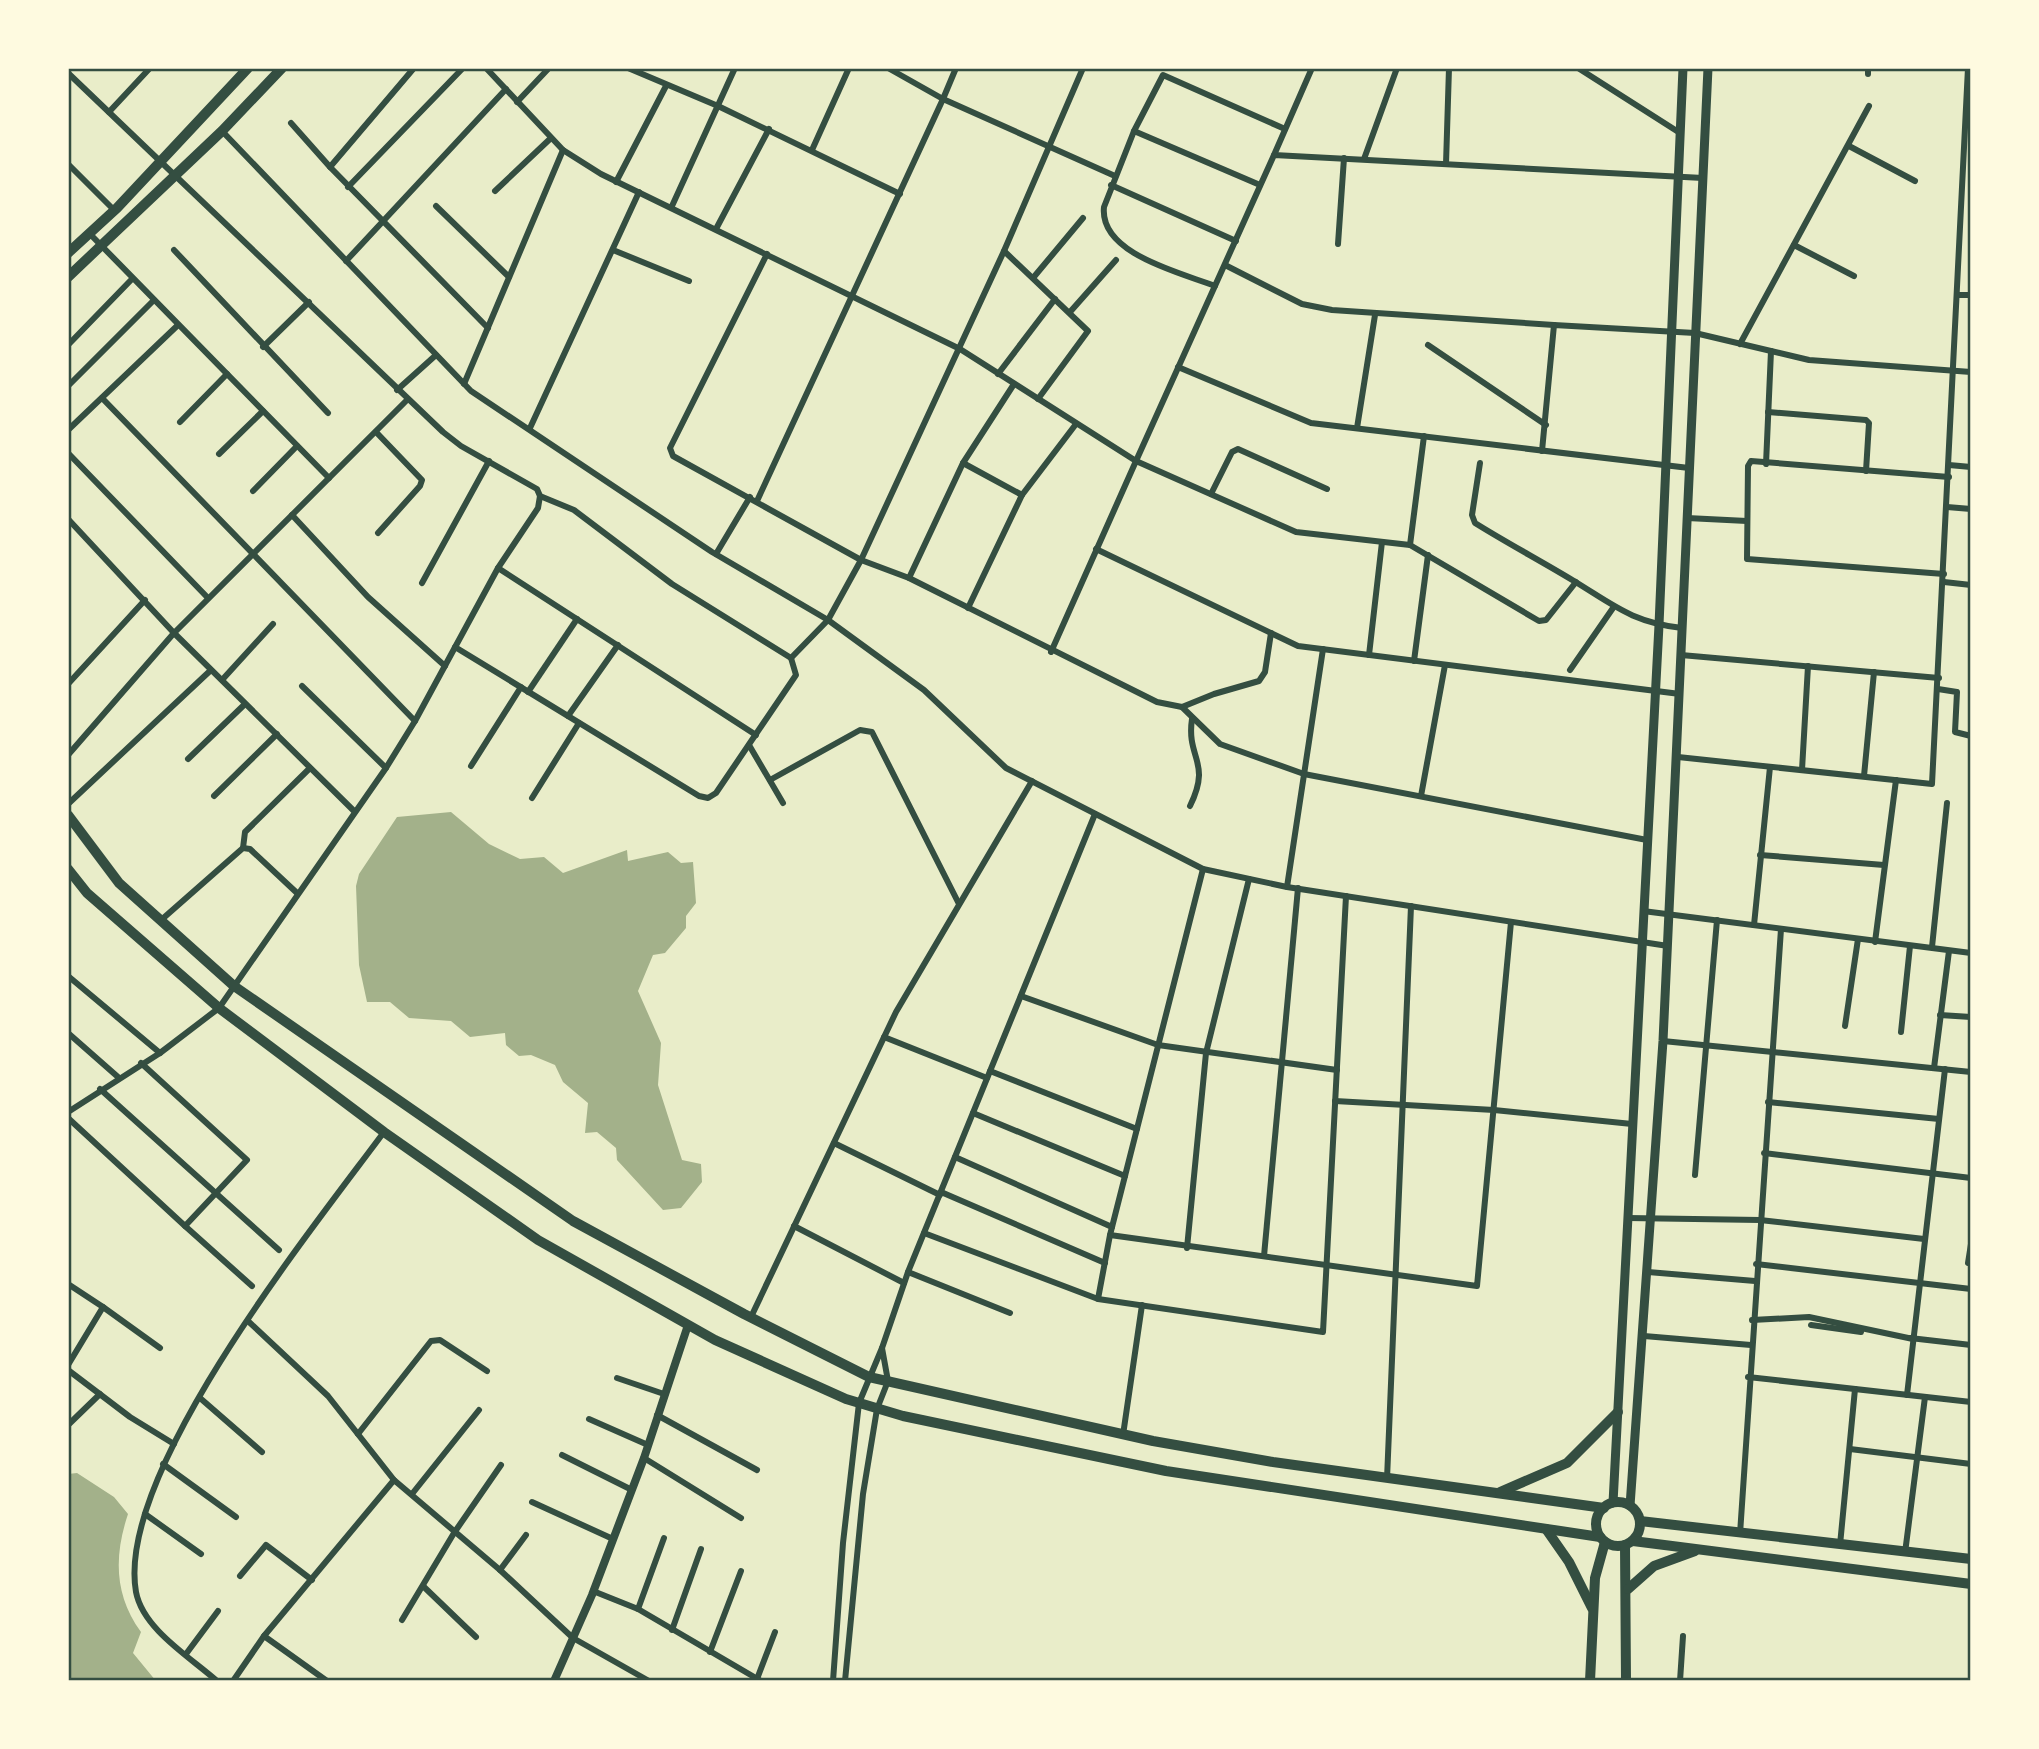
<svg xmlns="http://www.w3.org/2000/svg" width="2039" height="1749" font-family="'Fira Sans Condensed',sans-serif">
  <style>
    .water { fill: #a3b18a }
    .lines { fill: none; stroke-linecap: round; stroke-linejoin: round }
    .minor { stroke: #344e41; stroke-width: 6 }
    .tertiary { stroke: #344e41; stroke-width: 8 }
    .secondary { stroke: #344e41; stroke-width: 9 }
    .primary { stroke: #344e41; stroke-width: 10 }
    .neatline { fill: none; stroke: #344e41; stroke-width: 2.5 }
  </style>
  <rect width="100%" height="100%" fill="#e9edc9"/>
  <g class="water">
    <polygon points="451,812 489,844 520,859 544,857 563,873 627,850 628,861 668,852 681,863 693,862 696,903 686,916 686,928 665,953 653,955 638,991 661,1043 658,1085 682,1160 701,1164 702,1182 681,1208 663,1210 617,1160 616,1148 597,1132 585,1133 588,1103 563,1082 555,1065 531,1055 519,1056 506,1045 505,1033 470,1037 451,1021 409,1018 390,1002 367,1002 359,965 356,886 359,874 397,817"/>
    <path d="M77,1473l37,24 14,17c-14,42 -14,81 13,118l-8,21 23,28h-88v-207z"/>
  </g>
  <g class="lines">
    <g class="minor">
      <polyline points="414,68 330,167 488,328"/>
      <polyline points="486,68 563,150 601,174 960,349 1136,461 1274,155 1703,178"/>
      <polyline points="628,68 718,106 900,194"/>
      <polyline points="888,68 943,99 956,68"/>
      <polyline points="1578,68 1680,133"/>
      <polyline points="68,73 443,432 461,446 537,489 540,496 574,510 672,584 791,658 796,675 716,793 708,798 699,796 455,647"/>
      <polyline points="1868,74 1868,68"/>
      <polyline points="517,102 549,68"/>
      <polyline points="109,112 150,68"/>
      <polyline points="291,123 330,167"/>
      <polyline points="222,131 471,391 712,552 828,620 924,690 1006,768 1203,869 1287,887 1668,946"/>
      <polyline points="1134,131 1163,75 1285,129"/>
      <polyline points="1849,146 1915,181"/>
      <polyline points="812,150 849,68"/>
      <polyline points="1274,155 1312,68"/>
      <polyline points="1364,159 1397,68"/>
      <polyline points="68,164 115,211"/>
      <polyline points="1446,164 1449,68"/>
      <polyline points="616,182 666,86"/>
      <polyline points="1111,185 1236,241"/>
      <polyline points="348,187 463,68"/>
      <polyline points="495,191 551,138"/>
      <polyline points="436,206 509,277"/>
      <polyline points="672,206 735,68"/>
      <polyline points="716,229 769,129"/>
      <polyline points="89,233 329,478"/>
      <polyline points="1338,244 1344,158"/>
      <polyline points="1794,245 1854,276"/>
      <polyline points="174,250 328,413"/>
      <polyline points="613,250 689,281"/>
      <polyline points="1004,251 1088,331 1038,399"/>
      <polyline points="767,254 670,448 673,456 861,560 909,578 1157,702 1182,707 1220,744 1304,774 1647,840"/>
      <polyline points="346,261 506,89"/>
      <polyline points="1225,265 1302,304 1332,310 1554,325"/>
      <polyline points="1033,278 1083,218"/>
      <path d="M1215,286c-33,-13 -116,-32 -111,-79l30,-76 126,54"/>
      <polyline points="1958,295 1971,295"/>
      <polyline points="1070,312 1116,260"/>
      <polyline points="1740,344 1869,106"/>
      <polyline points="68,345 132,279"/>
      <polyline points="1428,345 1546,425"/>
      <polyline points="263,347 309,302"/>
      <polyline points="1178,367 1311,423 1689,468"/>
      <polyline points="998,374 1055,299"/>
      <polyline points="464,384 563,150"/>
      <polyline points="68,386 154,300"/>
      <polyline points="397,390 436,355"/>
      <polyline points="102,398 415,721"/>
      <polyline points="1768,412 1866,420 1869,423 1866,471"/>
      <polyline points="180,422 227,374"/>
      <polyline points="530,428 639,192"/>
      <polyline points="1357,428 1375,315"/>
      <polyline points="68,430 178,325"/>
      <polyline points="376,432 422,480 420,486 378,533"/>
      <polyline points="1542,451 1554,325 1695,333 1809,360 1971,372"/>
      <polyline points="68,453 208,598"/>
      <polyline points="219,454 263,411"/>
      <polyline points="963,463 1022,495"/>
      <path d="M1480,463l-8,52 3,8c32,20 66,38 99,58 41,25 58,41 108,47"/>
      <polyline points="1766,464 1771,351"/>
      <polyline points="1949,465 1971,467"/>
      <polyline points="253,491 297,446"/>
      <polyline points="1211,494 1232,452 1238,449 1327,489"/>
      <polyline points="757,501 943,99 1115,176"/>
      <polyline points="1947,507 1971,509"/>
      <polyline points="292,515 368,597 445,666"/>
      <polyline points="1687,518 1747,521"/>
      <polyline points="68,519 174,633 354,811"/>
      <polyline points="1410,545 1424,436"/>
      <polyline points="1096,549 1298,646 1680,694"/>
      <polyline points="716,554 750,497"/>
      <polyline points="498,568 756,735"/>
      <polyline points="1944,574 1747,559 1748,466 1751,461 1949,477"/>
      <polyline points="909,578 963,463 1014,384"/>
      <polyline points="1944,582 1971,585"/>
      <polyline points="422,583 489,461"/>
      <polyline points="968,608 1022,495 1076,424"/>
      <polyline points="1051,652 1136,461 1296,532 1410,545 1539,621 1546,620 1576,582"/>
      <polyline points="1369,655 1382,542"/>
      <polyline points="1681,655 1939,678"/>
      <polyline points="791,658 828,620 861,560 1004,251 1083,68"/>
      <polyline points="1414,661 1428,555"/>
      <polyline points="1570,670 1613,608"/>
      <polyline points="222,680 273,624"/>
      <polyline points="68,684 145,600"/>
      <polyline points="302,686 386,768"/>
      <polyline points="1938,689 1957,692 1955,732 1971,736"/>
      <polyline points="528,692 577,619"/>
      <polyline points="1182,707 1214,694 1259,681 1265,672 1271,633"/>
      <polyline points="568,716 618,645"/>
      <polyline points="749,745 783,803"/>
      <polyline points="68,755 174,633 407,400"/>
      <polyline points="1678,757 1932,784 1968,68"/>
      <polyline points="188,759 245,704"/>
      <polyline points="471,766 521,687"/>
      <polyline points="1802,770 1808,666"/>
      <polyline points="1864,776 1874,672"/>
      <polyline points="770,780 860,730 872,732 959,904"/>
      <polyline points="214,796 277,734"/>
      <polyline points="1421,796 1445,665"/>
      <polyline points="532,798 579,723"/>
      <polyline points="68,804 211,670"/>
      <path d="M1190,806c22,-45 -4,-47 2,-87"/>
      <polyline points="243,848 245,832 310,768"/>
      <polyline points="1760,855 1884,865"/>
      <polyline points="1287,887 1323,649"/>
      <polyline points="1643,911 1971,953"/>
      <polyline points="160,921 243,848 250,849 297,893"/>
      <polyline points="1754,925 1770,767"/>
      <polyline points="1875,942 1896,780"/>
      <polyline points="1932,947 1947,803"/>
      <polyline points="68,976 160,1053"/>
      <polyline points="1021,996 1158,1045 1337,1070"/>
      <polyline points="1940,1015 1971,1017"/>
      <polyline points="1845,1026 1858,939"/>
      <polyline points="1901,1032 1910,946"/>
      <polyline points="68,1033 118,1077"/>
      <polyline points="884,1037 987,1078"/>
      <polyline points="1663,1041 1971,1072"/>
      <polyline points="1934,1068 1949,951"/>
      <polyline points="990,1071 1137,1129"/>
      <polyline points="100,1089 279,1250"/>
      <polyline points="1335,1101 1494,1110 1632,1124"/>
      <polyline points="1768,1102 1939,1119"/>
      <polyline points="68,1112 160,1053 219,1008 386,768 415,721 498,568 538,508 540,496"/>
      <polyline points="973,1113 1125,1176"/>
      <polyline points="68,1118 185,1226 247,1160 141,1063"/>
      <polyline points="834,1143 940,1195"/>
      <polyline points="1764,1153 1971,1178"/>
      <polyline points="955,1157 1112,1227"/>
      <polyline points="1695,1175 1717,920"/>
      <polyline points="941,1192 1105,1263"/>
      <polyline points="1628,1218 1760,1220 1924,1239"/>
      <polyline points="185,1226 252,1286"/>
      <polyline points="794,1226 904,1283"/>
      <polyline points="924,1233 1098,1299 1323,1332 1346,896"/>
      <polyline points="1110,1235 1477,1286 1511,922"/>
      <polyline points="1187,1248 1206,1053 1249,879"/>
      <polyline points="1264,1256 1298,888"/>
      <polyline points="1968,1263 1971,1244"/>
      <polyline points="1756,1264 1971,1289"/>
      <polyline points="908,1272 1010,1313"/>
      <polyline points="1648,1272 1755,1281"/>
      <polyline points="68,1284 103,1307 68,1365"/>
      <polyline points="1098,1299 1110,1235 1203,869"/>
      <polyline points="103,1307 160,1348"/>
      <polyline points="751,1317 896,1012 1032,781"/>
      <polyline points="1752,1320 1809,1317 1913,1339"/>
      <polyline points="248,1321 328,1396 394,1480"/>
      <polyline points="1811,1325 1861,1332"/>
      <polyline points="1644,1336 1751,1345"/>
      <polyline points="1910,1338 1971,1345"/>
      <polyline points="882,1348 908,1272 1095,814"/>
      <polyline points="68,1370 130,1417 174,1444"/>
      <polyline points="1748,1377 1971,1402"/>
      <polyline points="617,1378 664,1394"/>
      <polyline points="1907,1395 1945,1069"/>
      <polyline points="200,1398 262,1452"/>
      <polyline points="657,1415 757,1470"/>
      <polyline points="589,1419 648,1445"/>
      <polyline points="68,1425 100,1394"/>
      <polyline points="358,1434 431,1341 440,1340 487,1371"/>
      <polyline points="1123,1435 1142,1305"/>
      <polyline points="1850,1449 1971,1464"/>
      <polyline points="562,1455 632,1490"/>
      <polyline points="644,1458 741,1518"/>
      <polyline points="163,1464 236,1517"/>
      <polyline points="1387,1479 1411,906"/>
      <polyline points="412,1494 479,1410"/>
      <polyline points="532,1502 613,1539"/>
      <polyline points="145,1514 201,1554"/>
      <polyline points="1740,1534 1781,929"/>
      <polyline points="1840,1545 1855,1389"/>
      <polyline points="1905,1553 1925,1397"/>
      <polyline points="500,1570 526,1535"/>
      <polyline points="240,1576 266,1545 312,1580"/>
      <polyline points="423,1586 476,1637"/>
      <polyline points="593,1591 638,1609 761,1681"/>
      <polyline points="638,1609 664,1538"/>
      <polyline points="402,1620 454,1533 501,1465"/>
      <polyline points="672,1630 701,1549"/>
      <polyline points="264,1636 327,1681"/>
      <polyline points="710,1652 741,1571"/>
      <polyline points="186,1654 218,1611"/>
      <polyline points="757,1679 775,1632"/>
      <path d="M217,1681c-27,-24 -74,-52 -81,-89 -21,-119 177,-364 248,-460"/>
      <polyline points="233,1681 264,1636 394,1480 500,1570 573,1638 649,1681"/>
      <polyline points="833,1681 843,1543 859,1403 882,1348 888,1381 877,1409 863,1494 845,1681"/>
      <polyline points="1680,1681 1683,1636"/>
    </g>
    <polyline class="tertiary" points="554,1681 592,1595 644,1458 688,1325"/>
    <g class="secondary">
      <polyline points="1613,1503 1659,625 1683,68"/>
      <polyline points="1630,1506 1663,1041 1708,68"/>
    </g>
    <g class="primary">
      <polyline points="68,253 117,208 248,68"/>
      <polyline points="68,277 222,131 282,68"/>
      <polyline points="68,815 119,883 234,986 573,1221 744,1314 869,1377 1153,1441 1273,1462 1604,1508"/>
      <polyline points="68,869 87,893 219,1008 384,1132 538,1240 715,1340 846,1399 903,1416 1166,1471 1600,1537"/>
      <polyline points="1500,1492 1567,1463 1618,1412"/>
      <circle cx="1618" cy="1524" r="22"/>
      <polyline points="1640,1521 1971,1559"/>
      <polyline points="1546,1529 1569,1562 1592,1608"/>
      <polyline points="1633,1541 1971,1584"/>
      <polyline points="1625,1545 1626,1681"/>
      <polyline points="1628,1589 1654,1566 1695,1551"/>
      <polyline points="1590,1681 1595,1578 1605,1542"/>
    </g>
  </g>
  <rect width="2039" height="1749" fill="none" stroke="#fefae0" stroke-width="140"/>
  <rect x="70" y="70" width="1899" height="1609" class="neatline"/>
</svg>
